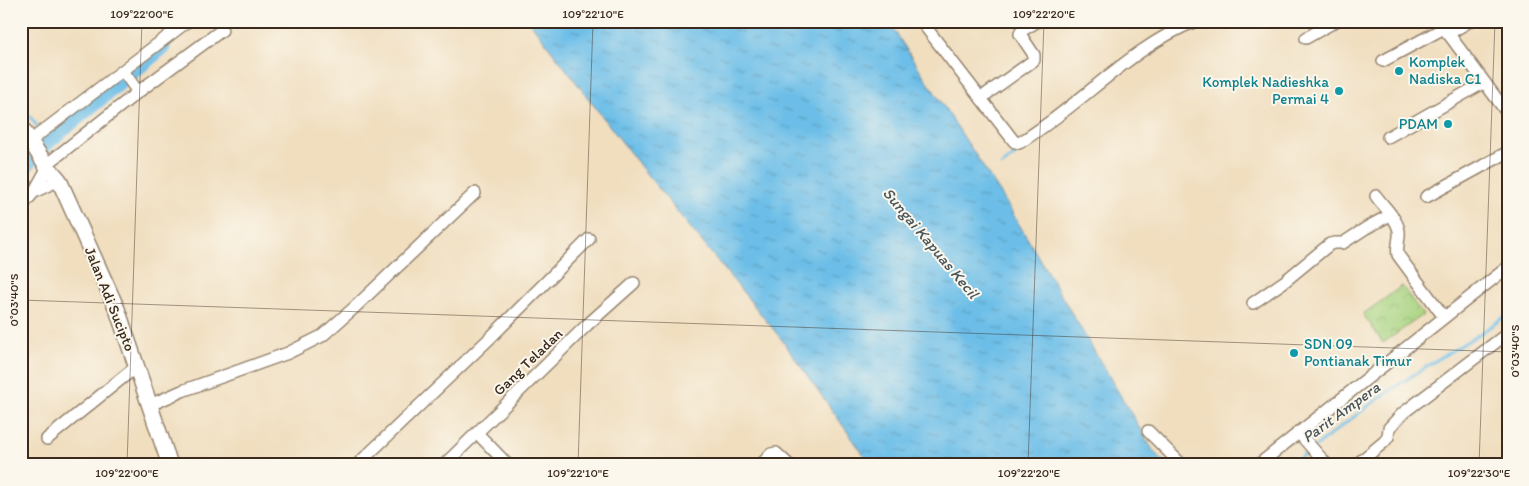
<svg xmlns="http://www.w3.org/2000/svg" width="1529" height="486" font-family="Itim,sans-serif">
  <style>
    .park { fill: url(#park-crowns); stroke: #717e4f }
    .water { fill: url(#water-ripples); stroke: #547483 }
    .lines { fill: none; stroke-linecap: round; stroke-linejoin: round }
    .stream { stroke: #6cbee8; stroke-width: 3 }
    .river { stroke: #6cbee8; stroke-width: 18 }
    .minor-casing { stroke: #96846e; stroke-width: 14 }
    .major-casing { stroke: #96846e; stroke-width: 18 }
    .minor { stroke: #fff; stroke-width: 11 }
    .major { stroke: #fff; stroke-width: 15 }
    .ticks { fill: none; stroke: #3b2a1e; stroke-width: 1; stroke-opacity: 0.45 }
    .culture-dot { fill: #0f9aa8; stroke: #fbf7ec; stroke-width: 2 }
    .labels { text-anchor: middle; dominant-baseline: central; stroke-width: 4; stroke-linejoin: round; paint-order: stroke }
    .culture-label { font-size: 15px; fill: #0d838f; stroke: #fbf7ec; text-anchor: start }
    .street-label { font-size: 15px; fill: #3b2a1e; stroke: #fbf7ec }
    .water-label { font-size: 16px; font-style: italic; fill: #4a565b; stroke: #fbf7ec }
    .neatline { fill: none; stroke: #3b2a1e; stroke-width: 2 }
    .ticks-label { font-size: 12px; text-anchor: middle; fill: #3b2a1e }
  </style>
  <defs>
    <pattern id="park-crowns" width="20" height="18" patternUnits="userSpaceOnUse" patternTransform="scale(1.25)"><rect width="20" height="18" fill="#a7d380"/><path d="M2 6a3 3 0 1 1 6 0M12 15a3 3 0 1 1 6 0" fill="none" stroke="#91b56e"/></pattern>
    <pattern id="water-ripples" width="26" height="14" patternUnits="userSpaceOnUse" patternTransform="scale(1.25)"><rect width="26" height="14" fill="#6cbee8"/><path d="M2 4q2-2 4 0t4 0M15 11q2-2 4 0t4 0" fill="none" stroke="#5a9bbb"/></pattern>
  </defs>
  <rect width="100%" height="100%" fill="#fbf7ec"/>
  <filter id="ink" filterUnits="userSpaceOnUse"><feTurbulence type="fractalNoise" baseFrequency=".02" numOctaves="2"/><feDisplacementMap in="SourceGraphic" scale="10" xChannelSelector="R" yChannelSelector="G"/><feConvolveMatrix kernelMatrix="1 2 1 2 8 2 1 2 1" color-interpolation-filters="sRGB"/></filter>
  <filter id="wash" filterUnits="userSpaceOnUse"><feTurbulence type="fractalNoise" baseFrequency=".0096" numOctaves="4" result="noise"/><feDisplacementMap in="SourceGraphic" scale="20" xChannelSelector="R" yChannelSelector="G"/><feGaussianBlur stdDeviation="1.12" result="paint"/><feColorMatrix in="noise" values="0 0 0 0 0 0 0 0 0 0 0 0 0 0 0 0 0 1.4 0 .05"/><feComposite in="paint" operator="in"/></filter>
  <g filter="url(#wash)">
    <rect width="100%" height="100%" fill="#f0debf"/>
    <polygon class="park" points="1402,286 1423,315 1383,343 1363,314"/>
    <polygon class="water" points="529,21 888,21 1001,194 1154,452 1167,465 871,465 782,340 645,172"/>
    <g class="lines">
      <g class="stream">
        <polyline points="1194,28 1212,21"/>
        <polyline points="21,105 37,126"/>
        <polyline points="47,138 48,140"/>
        <polyline points="1001,166 1040,136"/>
        <path d="M1315,447c36,-29 73,-56 112,-81 27,-17 55,-32 81,-52"/>
        <polyline points="1291,465 1310,450"/>
      </g>
      <polyline class="river" points="21,169 48,140 162,46"/>
    </g>
  </g>
  <g filter="url(#ink)">
    <g class="lines">
      <defs>
        <g id="minor">
          <path d="M921,21l92,119 2,2 4,1c60,-36 111,-96 177,-122"/>
          <polyline points="1439,21 1508,114"/>
          <polyline points="1448,34 1470,21"/>
          <polyline points="1306,38 1336,21"/>
          <polyline points="1383,61 1444,28"/>
          <polyline points="123,71 138,92"/>
          <polyline points="981,98 1034,60 1034,55 1020,34 1021,31 1038,21"/>
          <polyline points="1388,137 1483,83"/>
          <polyline points="30,141 188,21"/>
          <polyline points="46,165 138,92 222,30"/>
          <polyline points="34,192 59,180"/>
          <path d="M1376,196c7,10 21,22 23,35 1,8 -3,16 -1,24l46,62"/>
          <polyline points="1426,197 1508,152"/>
          <polyline points="21,207 34,192 48,167"/>
          <polyline points="1253,303 1285,281 1330,244 1335,243 1343,243 1366,228 1390,215"/>
          <polyline points="150,405 182,391 288,353 322,336 354,308 475,193"/>
          <polyline points="1148,431 1182,465"/>
          <polyline points="1298,432 1327,465"/>
          <polyline points="477,433 508,465"/>
          <polyline points="47,439 137,366"/>
          <polyline points="357,465 489,339 589,239"/>
          <polyline points="444,465 587,325 634,283"/>
          <polyline points="761,465 771,454 776,453 789,465"/>
          <polyline points="1258,465 1508,267"/>
          <polyline points="1356,465 1384,442 1388,437 1389,428 1403,413 1508,333"/>
        </g>
        <polyline id="major" points="21,127 46,165 59,180 117,309 170,465"/>
      </defs>
      <use href="#minor" class="minor-casing"/>
      <use href="#major" class="major-casing"/>
      <use href="#minor" class="minor"/>
      <use href="#major" class="major"/>
    </g>
  </g>
  <path class="ticks" d="M21,300l1487,52M127,465l15,-444M578,465l15,-444M1028,465l16,-444M1479,465l16,-444"/>
  <g class="culture-dot">
    <circle cx="1399" cy="71" r="5"/>
    <circle cx="1339" cy="91" r="5"/>
    <circle cx="1448" cy="124" r="5"/>
    <circle cx="1294" cy="353" r="5"/>
  </g>
  <g class="labels">
    <g class="culture-label">
      <text x="1409" y="62">Komplek<tspan x="1409" dy="17">Nadiska C1</tspan></text>
      <text x="1329" y="82" text-anchor="end">Komplek Nadieshka<tspan x="1329" dy="17">Permai 4</tspan></text>
      <text x="1438" y="124" text-anchor="end">PDAM</text>
      <text x="1304" y="344">SDN 09<tspan x="1304" dy="17">Pontianak Timur</tspan></text>
    </g>
    <g class="street-label">
      <text transform="translate(110 299) rotate(68)">Jalan Adi Sucipto</text>
      <text transform="translate(528 362) rotate(-44)">Gang Teladan</text>
    </g>
    <g class="water-label">
      <text transform="translate(931 243) rotate(50)">Sungai Kapuas Kecil</text>
      <text transform="translate(1341 412) rotate(-36)">Parit Ampera</text>
    </g>
  </g>
  <rect width="1529" height="486" fill="none" stroke="#fbf7ec" stroke-width="55"/>
  <rect x="28" y="28" width="1474" height="430" class="neatline"/>
  <g class="ticks-label">
    <text x="142" y="18">109°22'00"E</text>
    <text x="593" y="18">109°22'10"E</text>
    <text x="1044" y="18">109°22'20"E</text>
    <text transform="translate(14 300) rotate(-90)" y="4">0°03'40"S</text>
    <text transform="translate(1515 351) rotate(-90)" y="4">0°03'40"S</text>
    <text x="127" y="477">109°22'00"E</text>
    <text x="578" y="477">109°22'10"E</text>
    <text x="1029" y="477">109°22'20"E</text>
    <text x="1479" y="477">109°22'30"E</text>
  </g>
</svg>
